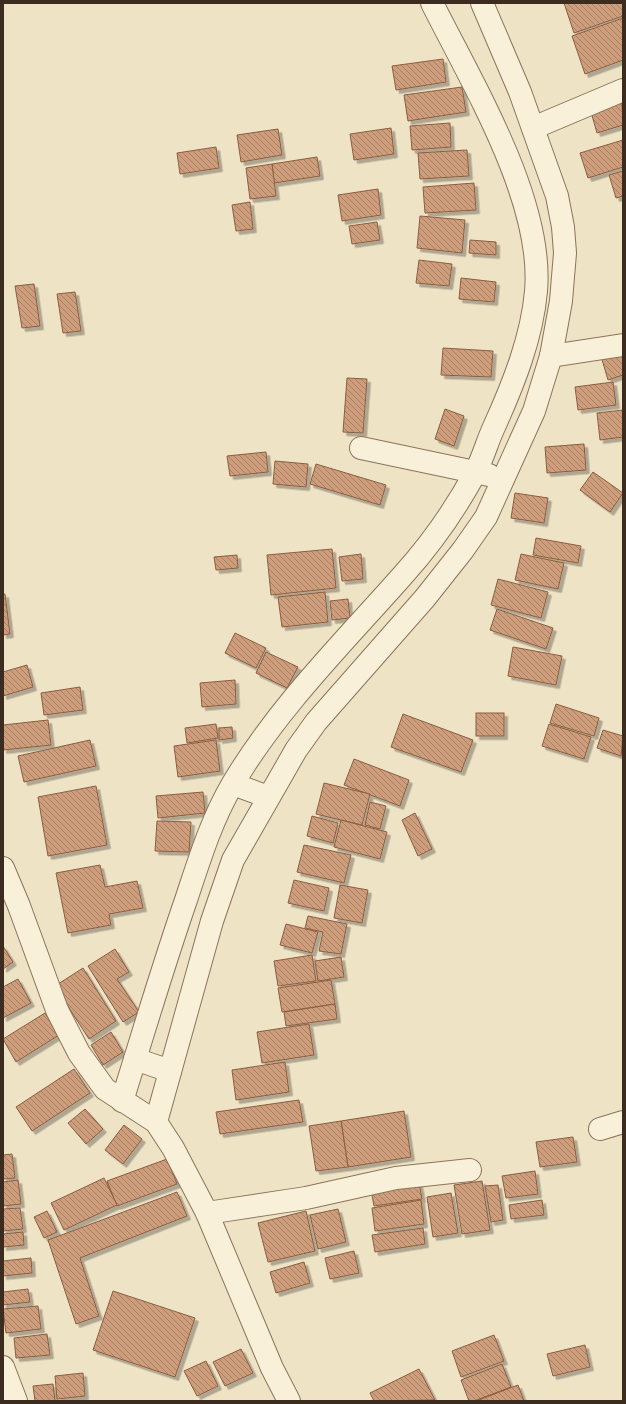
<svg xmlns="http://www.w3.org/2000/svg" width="626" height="1404" font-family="'Roboto Serif',serif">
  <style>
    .building { fill: url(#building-back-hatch); stroke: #8a5d40; filter: url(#shadow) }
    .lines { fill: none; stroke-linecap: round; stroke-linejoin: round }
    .street-casing { stroke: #8b745b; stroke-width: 24 }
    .street { stroke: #f9f0d9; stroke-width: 22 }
  </style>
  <defs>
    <pattern id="building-back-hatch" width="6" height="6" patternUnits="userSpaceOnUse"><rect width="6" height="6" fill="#ce9d7b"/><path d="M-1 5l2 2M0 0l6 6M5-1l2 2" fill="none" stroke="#a88064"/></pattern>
    <filter id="shadow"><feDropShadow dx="3.5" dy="3.5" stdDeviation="0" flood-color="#0004"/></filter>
  </defs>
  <rect width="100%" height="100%" fill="#efe3c6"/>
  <g class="building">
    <polygon points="564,3 623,3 623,16 574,33"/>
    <polygon points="623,18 623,60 585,74 572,36"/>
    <polygon points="443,59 446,82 396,90 392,66"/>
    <polygon points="462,87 466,112 408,121 404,95"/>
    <polygon points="622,102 623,125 597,133 591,112"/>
    <polygon points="450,123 451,147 412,150 410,126"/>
    <polygon points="391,128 394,154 354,160 350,134"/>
    <polygon points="278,129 282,155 241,162 237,135"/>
    <polygon points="623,140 623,167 588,178 580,153"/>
    <polygon points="216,147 219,168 180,174 177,153"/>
    <polygon points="467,150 469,176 420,179 418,153"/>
    <polygon points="317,157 320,176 274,183 272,164"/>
    <polygon points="272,164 276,196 250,199 246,168"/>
    <polygon points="623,171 623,196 616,198 609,175"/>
    <polygon points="474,183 476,210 425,213 423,187"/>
    <polygon points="378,189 381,215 342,221 338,195"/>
    <polygon points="250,202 253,229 236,231 232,205"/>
    <polygon points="420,216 465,220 462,253 417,248"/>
    <polygon points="377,222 380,240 352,244 349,226"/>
    <polygon points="470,240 496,242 496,255 469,253"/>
    <polygon points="419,260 452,264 449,286 416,283"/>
    <polygon points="461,278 496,282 494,302 459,299"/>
    <polygon points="34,284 40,326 22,328 15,286"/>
    <polygon points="75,292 81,331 63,333 57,294"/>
    <polygon points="443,348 493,351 491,377 441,375"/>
    <polygon points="623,350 623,375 608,380 601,356"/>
    <polygon points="347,378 367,379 363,433 343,432"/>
    <polygon points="613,382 616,405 578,410 575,387"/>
    <polygon points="445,409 464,416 454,446 435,439"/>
    <polygon points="623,410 623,437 600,440 597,413"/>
    <polygon points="584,444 586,470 547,473 545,447"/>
    <polygon points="266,452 268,472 230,476 227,456"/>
    <polygon points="275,461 308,464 306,487 273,484"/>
    <polygon points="316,464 386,485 380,505 310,484"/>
    <polygon points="593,472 623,493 610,512 580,490"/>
    <polygon points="515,493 548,498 544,523 511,518"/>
    <polygon points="536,538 581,546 578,563 533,555"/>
    <polygon points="332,549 336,588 271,595 267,555"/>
    <polygon points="361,554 363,579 342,581 339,557"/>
    <polygon points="521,554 564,563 558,589 515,580"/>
    <polygon points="237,555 238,568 216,570 214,557"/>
    <polygon points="498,579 548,592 541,618 491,605"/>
    <polygon points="325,592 328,622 282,627 278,597"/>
    <polygon points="3,594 5,594 10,634 3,635"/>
    <polygon points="348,599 350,618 332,620 330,601"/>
    <polygon points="497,609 553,628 546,649 490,630"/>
    <polygon points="235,633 266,648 256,668 225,653"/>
    <polygon points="513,647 562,656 556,685 508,676"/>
    <polygon points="266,652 298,667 287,688 256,673"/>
    <polygon points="27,665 33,687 3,696 3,672"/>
    <polygon points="235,680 236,704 202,707 200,683"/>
    <polygon points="80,687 83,710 44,715 41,693"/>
    <polygon points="556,704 599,718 594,736 550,723"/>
    <rect x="476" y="713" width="28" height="23"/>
    <polygon points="403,714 473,740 461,772 391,747"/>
    <polygon points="48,720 51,745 3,750 3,725"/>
    <polygon points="216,724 218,738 187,743 185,728"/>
    <polygon points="549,724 591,737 584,759 542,746"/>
    <polygon points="232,727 233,738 219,740 219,728"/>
    <polygon points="603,730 623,736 621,756 597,748"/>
    <polygon points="90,740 96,766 24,782 18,756"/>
    <polygon points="216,740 220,771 178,777 174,746"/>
    <polygon points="354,759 409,780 400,806 344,785"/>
    <polygon points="324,783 370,794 362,825 316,814"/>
    <polygon points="96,786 107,845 48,856 38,797"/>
    <polygon points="203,792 205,813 158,818 156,796"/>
    <polygon points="370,802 386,806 380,829 365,825"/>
    <polygon points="415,813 432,849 418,856 402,820"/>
    <polygon points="312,816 338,823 333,843 307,836"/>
    <polygon points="341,820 387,832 380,859 334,847"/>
    <polygon points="157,821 191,822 189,852 155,851"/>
    <polygon points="304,845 351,855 344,883 297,872"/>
    <polygon points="100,865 105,887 137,881 143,908 109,914 111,925 68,933 56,873"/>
    <polygon points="294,880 329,888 324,911 288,903"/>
    <polygon points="340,885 368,890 362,923 334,918"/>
    <polygon points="308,916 347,924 341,954 319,951 323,932 305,928"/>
    <polygon points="286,924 318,932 312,953 280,945"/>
    <polygon points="3,946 13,962 3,969"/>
    <polygon points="115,949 129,972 117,979 139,1012 123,1022 88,966"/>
    <polygon points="312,955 316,981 278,986 274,961"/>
    <polygon points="341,957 344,977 318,981 315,961"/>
    <polygon points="83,968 116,1021 89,1039 55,986"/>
    <polygon points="18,979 31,1003 3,1018 3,987"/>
    <polygon points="331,980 335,1004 282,1012 278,988"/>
    <polygon points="335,1004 337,1019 286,1026 284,1012"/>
    <polygon points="45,1013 59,1035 16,1062 3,1039"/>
    <polygon points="309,1024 314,1055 262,1063 257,1032"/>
    <polygon points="111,1032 123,1052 103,1065 91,1045"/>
    <polygon points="285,1062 289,1092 236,1100 232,1070"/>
    <polygon points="74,1069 90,1093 32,1131 16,1107"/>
    <polygon points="299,1100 303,1122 220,1134 216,1112"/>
    <polygon points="85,1109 103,1129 86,1144 68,1123"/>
    <polygon points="404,1111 411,1157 348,1167 341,1121"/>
    <polygon points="341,1121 348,1167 316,1171 309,1126"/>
    <polygon points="124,1125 142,1139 123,1164 105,1150"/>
    <polygon points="573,1137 577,1162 540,1167 536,1142"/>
    <polygon points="12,1154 15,1178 3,1179 3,1155"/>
    <polygon points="167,1159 177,1184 117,1206 107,1181"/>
    <polygon points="535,1171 538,1194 506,1198 502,1176"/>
    <polygon points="104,1178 117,1205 64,1230 51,1203"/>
    <polygon points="18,1180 21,1204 3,1206 3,1182"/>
    <polygon points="482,1181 490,1230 462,1234 454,1185"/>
    <polygon points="419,1183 422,1199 374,1206 371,1190"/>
    <polygon points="498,1185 503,1220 491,1222 485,1186"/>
    <polygon points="177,1192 187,1216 80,1258 99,1316 76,1324 48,1240"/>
    <polygon points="451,1193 458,1233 433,1237 427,1197"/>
    <polygon points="421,1200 424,1224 375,1231 372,1208"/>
    <polygon points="542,1200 544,1215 511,1219 509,1205"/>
    <polygon points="20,1208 23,1229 3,1231 3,1209"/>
    <polygon points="338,1209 346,1242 318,1249 310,1215"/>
    <polygon points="47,1211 57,1232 44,1238 34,1217"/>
    <polygon points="306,1211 315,1251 268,1262 258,1223"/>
    <polygon points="423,1228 425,1244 375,1252 372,1235"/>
    <polygon points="23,1232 24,1245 3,1247 3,1234"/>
    <polygon points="354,1251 359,1273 330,1279 325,1258"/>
    <polygon points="31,1258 32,1273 3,1276 3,1261"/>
    <polygon points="304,1262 310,1283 276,1293 270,1272"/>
    <polygon points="28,1289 30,1302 3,1305 3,1292"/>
    <polygon points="113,1291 195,1318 175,1377 93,1350"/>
    <polygon points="38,1306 41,1329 6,1333 3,1309"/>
    <polygon points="47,1334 50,1355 16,1358 14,1338"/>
    <polygon points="494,1335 504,1361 461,1377 452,1351"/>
    <polygon points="585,1345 590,1367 553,1376 547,1354"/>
    <polygon points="241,1349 253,1373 225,1386 213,1362"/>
    <polygon points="206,1361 218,1386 197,1396 184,1371"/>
    <polygon points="502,1364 511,1387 474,1401 469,1401 461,1380"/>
    <polygon points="419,1369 435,1400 374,1401 370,1393"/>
    <polygon points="83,1373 85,1396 57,1399 55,1376"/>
    <polygon points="53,1384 55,1401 35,1401 33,1386"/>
    <polygon points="518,1385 524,1401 476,1401"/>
  </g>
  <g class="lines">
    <defs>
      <g id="street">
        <polyline points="533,128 623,90"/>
        <polyline points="551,356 623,345"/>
        <polyline points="361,448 489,475"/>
        <polyline points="233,784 268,797"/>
        <polyline points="3,868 19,906 57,1010 79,1053 105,1089 156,1122 173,1148 207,1213 272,1368 289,1401"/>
        <polyline points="135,1059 170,1071"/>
        <path d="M122,1101c21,-67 41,-135 64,-201 13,-39 25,-79 46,-115 46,-78 112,-143 172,-211 27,-30 52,-66 71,-101 8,-15 12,-31 19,-46 19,-42 38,-89 42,-136 8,-90 -64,-208 -104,-288"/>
        <polyline points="156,1122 212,921 233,860 296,750 316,722 425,598 463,550 486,517 534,411 551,356 561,301 565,253 563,227 557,196 520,92 482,3"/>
        <polyline points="600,1129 623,1122"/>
        <polyline points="207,1213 306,1198 396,1178 470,1170"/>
        <polyline points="3,1367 16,1401"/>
      </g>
    </defs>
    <use href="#street" class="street-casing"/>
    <use href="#street" class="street"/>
  </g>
  <rect width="626" height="1404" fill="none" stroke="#3b2c1f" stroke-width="8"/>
</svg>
